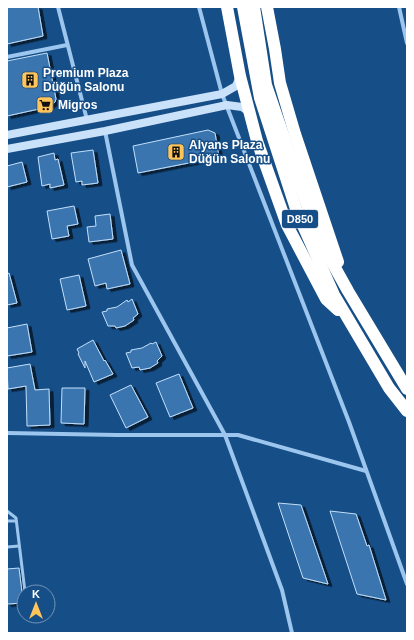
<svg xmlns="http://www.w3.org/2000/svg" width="414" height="640" font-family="Helvetica,sans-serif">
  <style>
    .building { fill: #3a75af; stroke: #c2dffa; filter: url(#shadow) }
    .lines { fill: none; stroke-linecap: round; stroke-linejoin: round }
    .lane { stroke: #9dc6ee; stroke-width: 3 }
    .street { stroke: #9dc6ee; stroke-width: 4 }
    .secondary { stroke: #cae1fa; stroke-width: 8 }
    .highway { stroke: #fff; stroke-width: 12 }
    .labels { text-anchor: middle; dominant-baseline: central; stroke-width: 3; stroke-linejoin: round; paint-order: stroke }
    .shield { fill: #164e87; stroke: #b9cadb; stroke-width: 1 }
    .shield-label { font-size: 11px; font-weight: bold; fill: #fff }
    .poi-label { font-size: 12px; font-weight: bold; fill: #fff; stroke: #164e87; text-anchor: start }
  </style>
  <defs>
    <filter id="shadow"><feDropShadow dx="4" dy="2.5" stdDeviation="0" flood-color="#0009"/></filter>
  </defs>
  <rect width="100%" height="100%" fill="#164e87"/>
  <g class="building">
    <polygon points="7,7 38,7 43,36 7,44"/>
    <polygon points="47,53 56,99 55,102 48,107 7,116 7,61"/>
    <polygon points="208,130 215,133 219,157 138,173 133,146"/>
    <polygon points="93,150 98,183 82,185 82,181 76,182 71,153"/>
    <polygon points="54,153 55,160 58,159 64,185 50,188 50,184 42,186 38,157"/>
    <polygon points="22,162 27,182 7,187 7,166"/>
    <polygon points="74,206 78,224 67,226 69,236 52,239 47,211"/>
    <polygon points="110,214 113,239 89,242 87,227 96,226 95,216"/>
    <polygon points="121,250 130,284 107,289 106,283 95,286 88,259"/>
    <polygon points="9,273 17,303 7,305 7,274"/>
    <polygon points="79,275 86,306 67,310 60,279"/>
    <polygon points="132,299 138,314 133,318 134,320 125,326 116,328 115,326 108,326 102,312 107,311 107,309 117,307 127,300 128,302"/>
    <polygon points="27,324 32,352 7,356 7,328"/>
    <polygon points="93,340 104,361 105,360 113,374 94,382 85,361 85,368 78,354 79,353 77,349"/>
    <polygon points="156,342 162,356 157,361 158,363 150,368 140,370 139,367 132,368 126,353 131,352 131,350 142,348 151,343 152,344"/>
    <polygon points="30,364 35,390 49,389 50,425 27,426 26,386 8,389 7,368"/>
    <polygon points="179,374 193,408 170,417 156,383"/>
    <polygon points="131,385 148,417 126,428 110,395"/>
    <polygon points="62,388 85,388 84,424 61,423"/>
    <polygon points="278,503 301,505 328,584 303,578"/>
    <polygon points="330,511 356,514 367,546 369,545 386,600 357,594"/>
    <polygon points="19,568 22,592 24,595 24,603 7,604 7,569"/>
  </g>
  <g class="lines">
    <g class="lane">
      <polyline points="7,511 16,518 25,592"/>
      <polyline points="7,521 16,521"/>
      <polyline points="7,547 19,546"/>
    </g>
    <g class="street">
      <polyline points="58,7 87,120"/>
      <polyline points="199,7 222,94 349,422 407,584"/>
      <polyline points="399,7 407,43"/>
      <polyline points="7,57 67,45"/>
      <polyline points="105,131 132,265 225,435 282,590 292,633"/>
      <polyline points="7,433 117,435 238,435 366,471"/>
    </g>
    <g class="secondary">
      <polyline points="7,135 222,94 236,86 240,76"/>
      <polyline points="7,149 105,131 227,105 242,107 249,112"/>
    </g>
    <g class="highway">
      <polyline points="227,7 240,76 257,141 287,225 326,299 338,310"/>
      <polyline points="243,7 260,98 297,212 334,295 389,388 407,411"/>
      <polyline points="254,7 266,85 318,237 348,291 407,389"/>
      <polyline points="267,7 275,49 280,83 295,134 338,262"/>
    </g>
  </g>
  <defs>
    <symbol id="building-square" viewBox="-11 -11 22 22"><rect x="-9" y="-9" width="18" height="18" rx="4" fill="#ffc55a" stroke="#164e87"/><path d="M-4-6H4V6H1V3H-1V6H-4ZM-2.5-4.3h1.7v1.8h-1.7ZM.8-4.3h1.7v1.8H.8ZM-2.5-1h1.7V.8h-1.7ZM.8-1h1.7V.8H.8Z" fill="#111"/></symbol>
    <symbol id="supermarket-square" viewBox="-11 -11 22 22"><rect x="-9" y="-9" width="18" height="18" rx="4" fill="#ffc55a" stroke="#164e87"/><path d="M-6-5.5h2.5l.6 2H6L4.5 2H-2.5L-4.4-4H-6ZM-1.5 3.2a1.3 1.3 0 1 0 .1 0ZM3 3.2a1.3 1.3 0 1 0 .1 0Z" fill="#111"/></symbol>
  </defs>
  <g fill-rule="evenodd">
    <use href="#building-square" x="20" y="70" width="20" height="20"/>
    <use href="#supermarket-square" x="35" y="95" width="20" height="20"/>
    <use href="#building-square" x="166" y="142" width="20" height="20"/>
  </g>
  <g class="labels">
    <rect class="shield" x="282" y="210" width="36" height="18" rx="3"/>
    <g class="shield-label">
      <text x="300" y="219">D850</text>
    </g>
    <g class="poi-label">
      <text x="43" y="73">Premium Plaza<tspan x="43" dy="14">Düğün Salonu</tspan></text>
      <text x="58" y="105">Migros</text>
      <text x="189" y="145">Alyans Plaza<tspan x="189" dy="14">Düğün Salonu</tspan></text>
    </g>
  </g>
  <rect width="414" height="640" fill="none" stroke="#ffffff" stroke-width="16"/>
  <g transform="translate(36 604)"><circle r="19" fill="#164e87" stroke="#7395b7"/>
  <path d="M0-3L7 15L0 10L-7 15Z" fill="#ffc55a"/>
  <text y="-6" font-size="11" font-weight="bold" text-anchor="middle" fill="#ffffff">K</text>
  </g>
</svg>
